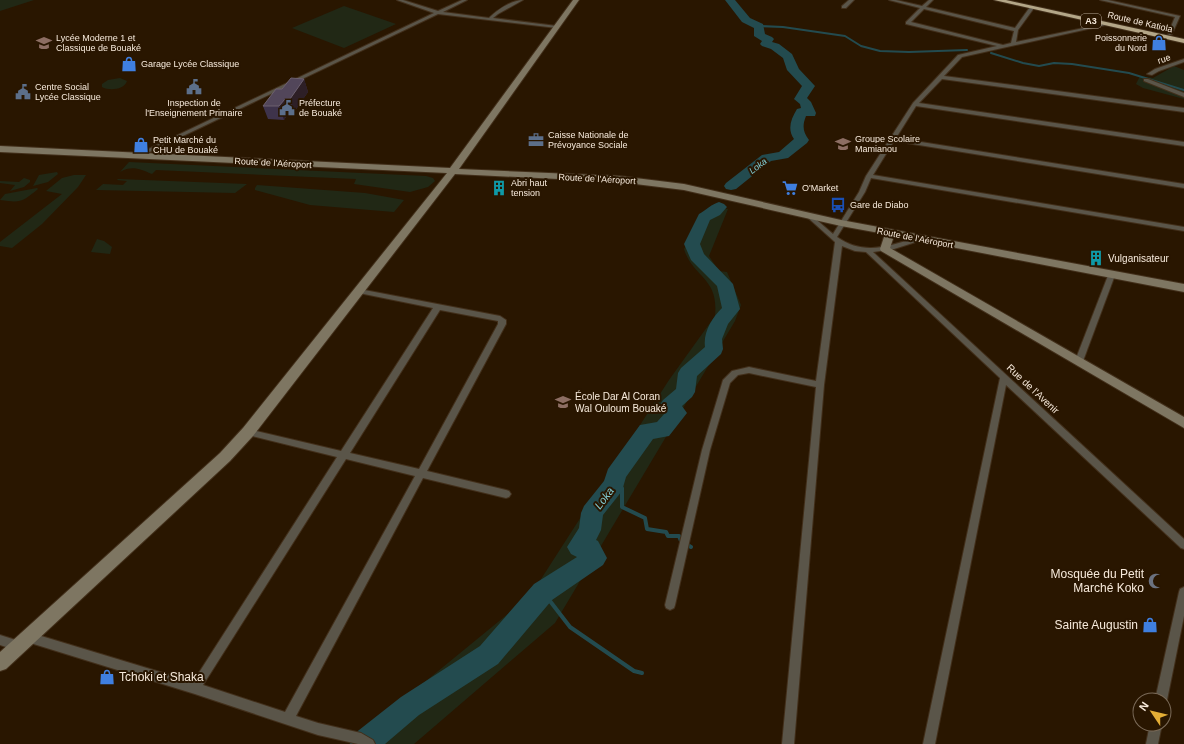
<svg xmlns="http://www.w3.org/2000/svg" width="1184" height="744" font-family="Arial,sans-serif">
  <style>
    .green { fill: #212815 }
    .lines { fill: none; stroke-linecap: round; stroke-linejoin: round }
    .stream-far2 { stroke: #234b4f; stroke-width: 2 }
    .stream-far1 { stroke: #234b4f; stroke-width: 3 }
    .stream { stroke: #234b4f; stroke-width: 4 }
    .river { fill: #234b4f; fill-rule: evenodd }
    .street-casing { stroke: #422f1a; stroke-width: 2 }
    .secondary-casing { stroke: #422f1a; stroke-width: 2 }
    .highway-casing { stroke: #422f1a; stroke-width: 2 }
    .street { fill: #5a5549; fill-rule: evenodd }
    .secondary { fill: #7e7662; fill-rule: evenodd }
    .highway { fill: #b4a788; fill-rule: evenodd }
    .wall { fill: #3e334b }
    .shaded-wall { fill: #2d1f26 }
    .building { fill: #52465a; stroke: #6c606e }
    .labels { text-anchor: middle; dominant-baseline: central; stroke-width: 4; stroke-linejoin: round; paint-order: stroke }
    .shield { fill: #291600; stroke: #b9aa99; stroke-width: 1 }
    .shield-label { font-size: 9px; font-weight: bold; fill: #f7eadb }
    .far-street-label { font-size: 9px; fill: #f7eadb; stroke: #291600 }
    .far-poi-label { font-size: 9px; fill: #f7eadb; stroke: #291600; text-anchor: start }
    .far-water-label { font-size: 9px; font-style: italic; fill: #82cdd4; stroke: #291600 }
    .poi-label { font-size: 10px; fill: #f7eadb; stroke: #291600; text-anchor: start }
    .street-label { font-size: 10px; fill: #f7eadb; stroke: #291600 }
    .water-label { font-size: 11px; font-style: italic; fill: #82cdd4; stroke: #291600 }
    .near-poi-label { font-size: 12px; fill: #f7eadb; stroke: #291600; text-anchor: end }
  </style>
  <rect width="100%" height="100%" fill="#291600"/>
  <g class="green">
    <polygon points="0,0 34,0 0,11"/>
    <polygon points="344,6 396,24 344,48 292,28"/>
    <polygon points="1174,66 1184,70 1184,99 1143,88 1136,84 1140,76 1153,78"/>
    <path d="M120,78l7,3c-3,9 -18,10 -25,6v-3l6,-4z"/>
    <path d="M129,162l297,14 7,2 2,3 -7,6 -18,5 -56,-8 2,-5 -200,-9 -4,4c-12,-5 -20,-9 -32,-2z"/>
    <polygon points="57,172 58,174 48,182 33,186 39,175"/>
    <polygon points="74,175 86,175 78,187 42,224 12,248 0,246 0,242 62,194 46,191 62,178"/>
    <polygon points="24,178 30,180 30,182 24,187 10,191 15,185 0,183 0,181 19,182"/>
    <polygon points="118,179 247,184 235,193 96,190 103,184 123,185 127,181 117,180"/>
    <polygon points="257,185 365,193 404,200 394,212 310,205 255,190 255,188"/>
    <path d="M37,188l1,1c-16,13 -17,14 -38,11l5,-6z"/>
    <path d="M712,206l16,3 -19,47 10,15 8,1 14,33 -6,16 -180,302 -141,121h-65l160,-131 25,-23 135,-210 46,-64c4,-39 -22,-38 -31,-67z"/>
    <polygon points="97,239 104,241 112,247 110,254 91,252"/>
  </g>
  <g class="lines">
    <g class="stream-far2">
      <polyline points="759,26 783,27 845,36 861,46 880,51 909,52 967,50"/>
      <polyline points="991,53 1023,63 1039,66 1054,63 1072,64 1129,73 1184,90"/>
    </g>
    <polyline class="stream-far1" points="614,485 616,486"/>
    <g class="stream">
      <polyline points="614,485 622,488 622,507 645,518 647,529 666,532 668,536 679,536 681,541 691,547"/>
      <polyline points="543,592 570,627 634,671 642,673"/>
    </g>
    <g class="river">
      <path d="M725,0h10l15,18 13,6 2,10 7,3 2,2 -2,3 7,2 13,10 7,15 16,17 -8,12 4,4 5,11 -1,3h-9c-4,10 -3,16 3,24l-2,3 -19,15 -17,3 -35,28 -5,1 -5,-1 -2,-3 2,-3 36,-28 17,-3 15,-13c-7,-10 -3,-20 3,-30l4,-1 -1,-4 -6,-5 8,-13 -15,-16 -4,-12 -12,-9 -9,-3 -2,-2 2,-3 -8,-5v-8l-12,-6z"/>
      <path d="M719,202l5,2 3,3 -7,8 -10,5 -10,24 4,10 29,30 7,25 -12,15 -6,15 1,10 -2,5 -24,22 -2,16 -3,5 -10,9 5,7 -18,23 -16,3 -27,38 -4,14 -19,24 -2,15 -5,10 2,1 9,17 -4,7 -51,35 -54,64 -79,51 -34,29h-35l4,-10 47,-37 79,-51 54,-62 43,-27 -6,-3 -4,-7 12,-19 2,-15 3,-7 20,-25 4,-12 32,-44 17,-3 8,-9 -5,-8 3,-5 13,-11 2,-16 3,-5 24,-21c-2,-15 7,-29 17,-39l-5,-22 -26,-26 -7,-16 15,-30c7,-4 13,-10 20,-12z"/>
    </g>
    <defs>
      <g id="street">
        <path d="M397,0h6l35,11 24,-11h5l-24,12 46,6c8,-8 23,-18 34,-18l-25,14 -5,4 64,8 2,1 -2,1 -119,-14 -299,143 -2,1 -3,-2 300,-143z"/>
        <polygon points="849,0 854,0 846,8 842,8 842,6"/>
        <path d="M889,0h7l26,6 7,-6h4l-7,7 89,21 15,-21h4v1l-16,22 -2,12 92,-19v2h-2l-144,32 -18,19 240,32v4l-242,-33 -23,24 265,39v4l-268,-40 -20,32 288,46v4l-290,-47 -21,34 311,52v4l-313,-53 -6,14 -28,45c28,20 53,8 83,0l2,1v2l-28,9 -21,3 311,287v10l-3,-1 -175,-163 -71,359h-12l77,-366 -134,-126 -11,-1 -13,-5 -18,139 -30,359h-12l34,-357 -67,-14 -11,2 -8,8 -20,67 -35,155 -1,3 -4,2 -4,-2 -1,-3 37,-155 21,-70 9,-9 17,-4 67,14 19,-139 -29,-26 3,-2 2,1 22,19 26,-42 7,-16 47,-73 45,-48 39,-9 -91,-22v-2l14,-14zM924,9l90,22 -3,12 -8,2 -92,-23z"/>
        <polygon points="1100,0 1108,0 1180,16 1172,34 1170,35 1168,34 1175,17"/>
        <polygon points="1184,59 1184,62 1159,71 1152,75 1147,74 1155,69"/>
        <polygon points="1144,79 1148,79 1184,93 1184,97 1144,81"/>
        <polygon points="1109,273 1111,273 1115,275 1083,361 1082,363 1076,363 1075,361"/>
        <path d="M356,289h3l141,27 6,4v4l-79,147 79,19 3,1 2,3 -2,3 -3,1 -83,-20 -127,238 22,7 43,10 12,7 2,4h-17l-40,-9 -123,-41 -171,-53 -1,-4 1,-4 4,-1 165,50 144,-225 -89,-22 -3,-1 -1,-2 1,-2 3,-1 93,22 92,-143 -74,-15 -4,-2zM440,310l58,11v3l-79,145 -69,-16zM346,459l69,17 -130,236 -82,-27z"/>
        <polygon points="1184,587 1184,616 1167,700 1164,704 1164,700 1155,700 1179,592 1180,589"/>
        <polygon points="0,635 22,642 23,646 22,650 18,651 0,645"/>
        <polygon points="1150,724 1162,724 1158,744 1146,744"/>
      </g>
      <polygon id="secondary" points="573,0 579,0 459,169 619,176 684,184 841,220 1184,284 1184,292 894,236 890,248 1184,417 1184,428 881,251 880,249 885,234 841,226 684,190 619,182 455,174 253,436 230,461 6,669 0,671 0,652 220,453 243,428 447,173 0,152 0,146 450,168"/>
      <polygon id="highway" points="994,0 1006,0 1184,39 1184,43"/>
    </defs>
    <use href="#street" class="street-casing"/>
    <use href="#secondary" class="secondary-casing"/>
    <use href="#highway" class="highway-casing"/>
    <use href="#street" class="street"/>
    <use href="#secondary" class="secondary"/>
    <use href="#highway" class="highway"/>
  </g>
  <polygon class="wall" points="304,79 308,92 294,112 289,112 284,120 268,119 263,106 282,89"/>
  <g class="shaded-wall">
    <polygon points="304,79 308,92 294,112 290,99"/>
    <polygon points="285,99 289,112 284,120 279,106"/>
  </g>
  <polygon class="building" points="291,78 304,79 290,99 285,99 279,106 263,106 276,89 282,89"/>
  <defs>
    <symbol id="school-bare" viewBox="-9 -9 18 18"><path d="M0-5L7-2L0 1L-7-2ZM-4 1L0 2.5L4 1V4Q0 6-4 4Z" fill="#8d6e63" stroke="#291600" stroke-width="2.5" paint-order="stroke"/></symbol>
    <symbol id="shop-bare" viewBox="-9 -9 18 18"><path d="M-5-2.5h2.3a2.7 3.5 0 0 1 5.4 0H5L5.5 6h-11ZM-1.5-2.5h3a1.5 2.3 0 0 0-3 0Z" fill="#3f7fe0" stroke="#291600" stroke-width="2.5" paint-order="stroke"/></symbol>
    <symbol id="civic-bare" viewBox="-9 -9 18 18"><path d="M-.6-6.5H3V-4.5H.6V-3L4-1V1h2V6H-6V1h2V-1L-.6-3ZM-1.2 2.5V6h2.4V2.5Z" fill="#5c6f8a" stroke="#291600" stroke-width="2.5" paint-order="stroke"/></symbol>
    <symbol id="office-bare" viewBox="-9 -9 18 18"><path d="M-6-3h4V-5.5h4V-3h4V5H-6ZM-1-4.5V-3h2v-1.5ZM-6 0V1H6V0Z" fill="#5c6f8a" stroke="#291600" stroke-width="2.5" paint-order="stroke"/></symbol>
    <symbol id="building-bare" viewBox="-9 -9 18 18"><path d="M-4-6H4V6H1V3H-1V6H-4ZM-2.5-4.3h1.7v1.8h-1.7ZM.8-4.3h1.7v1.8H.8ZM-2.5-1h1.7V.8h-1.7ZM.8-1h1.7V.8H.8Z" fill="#0f9aa8" stroke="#291600" stroke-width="2.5" paint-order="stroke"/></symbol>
    <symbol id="supermarket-bare" viewBox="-9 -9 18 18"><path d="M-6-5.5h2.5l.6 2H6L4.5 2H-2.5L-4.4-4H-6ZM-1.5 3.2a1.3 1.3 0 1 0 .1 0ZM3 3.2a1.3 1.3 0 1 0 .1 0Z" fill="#3f7fe0" stroke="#291600" stroke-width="2.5" paint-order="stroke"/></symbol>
    <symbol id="bus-bare" viewBox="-9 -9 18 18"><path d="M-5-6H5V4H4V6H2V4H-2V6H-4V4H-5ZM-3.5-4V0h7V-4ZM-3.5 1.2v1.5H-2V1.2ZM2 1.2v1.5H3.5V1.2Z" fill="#1a4fb4" stroke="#291600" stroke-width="2.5" paint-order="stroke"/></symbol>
    <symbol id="mosque-bare" viewBox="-9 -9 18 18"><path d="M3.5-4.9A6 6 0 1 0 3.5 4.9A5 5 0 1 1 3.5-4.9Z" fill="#6b7280" stroke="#291600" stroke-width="2.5" paint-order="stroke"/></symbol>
  </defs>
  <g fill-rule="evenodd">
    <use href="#school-bare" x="33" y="32" width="22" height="22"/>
    <use href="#shop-bare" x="1148" y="32" width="22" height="22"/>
    <use href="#shop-bare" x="118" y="53" width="22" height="22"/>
    <use href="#civic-bare" x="183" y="76" width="22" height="22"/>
    <use href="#civic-bare" x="12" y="81" width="22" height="22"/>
    <use href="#civic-bare" x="276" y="97" width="22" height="22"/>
    <use href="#office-bare" x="525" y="129" width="22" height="22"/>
    <use href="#school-bare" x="832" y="133" width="22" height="22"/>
    <use href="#shop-bare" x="130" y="134" width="22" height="22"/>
    <use href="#building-bare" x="488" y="177" width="22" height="22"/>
    <use href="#supermarket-bare" x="779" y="177" width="22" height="22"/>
    <use href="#bus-bare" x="827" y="194" width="22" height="22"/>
    <use href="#building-bare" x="1085" y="247" width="22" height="22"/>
    <use href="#school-bare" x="552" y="391" width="22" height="22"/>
    <use href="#mosque-bare" x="1145" y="570" width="22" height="22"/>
    <use href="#shop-bare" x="1139" y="614" width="22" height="22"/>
    <use href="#shop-bare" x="96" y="666" width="22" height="22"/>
  </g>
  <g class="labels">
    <rect class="shield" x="1081" y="14" width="20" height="14" rx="3"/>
    <g class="shield-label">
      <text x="1091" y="21">A3</text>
    </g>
    <g class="far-street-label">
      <text transform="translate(1140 22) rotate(13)">Route de Katiola</text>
      <text transform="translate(1164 59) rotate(-19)">rue</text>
      <text transform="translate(273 163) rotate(3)">Route de l'Aéroport</text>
      <text transform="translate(597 179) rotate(3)">Route de l'Aéroport</text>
      <text transform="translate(915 238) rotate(11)">Route de l'Aéroport</text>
    </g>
    <g class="far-poi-label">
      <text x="56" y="38">Lycée Moderne 1 et<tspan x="56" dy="10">Classique de Bouaké</tspan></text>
      <text x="1147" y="38" text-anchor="end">Poissonnerie<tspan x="1147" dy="10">du Nord</tspan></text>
      <text x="141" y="64">Garage Lycée Classique</text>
      <text x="35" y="87">Centre Social<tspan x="35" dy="10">Lycée Classique</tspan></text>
      <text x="194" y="103" text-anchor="middle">Inspection de<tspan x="194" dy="10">l'Enseignement Primaire</tspan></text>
      <text x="299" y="103">Préfecture<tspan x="299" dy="10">de Bouaké</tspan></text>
      <text x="548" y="135">Caisse Nationale de<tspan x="548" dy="10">Prévoyance Sociale</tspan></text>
      <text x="855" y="139">Groupe Scolaire<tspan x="855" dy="10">Mamianou</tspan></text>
      <text x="153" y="140">Petit Marché du<tspan x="153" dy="10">CHU de Bouaké</tspan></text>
      <text x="511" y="183">Abri haut<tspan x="511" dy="10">tension</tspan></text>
      <text x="802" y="188">O'Market</text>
      <text x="850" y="205">Gare de Diabo</text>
    </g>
    <g class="far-water-label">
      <text transform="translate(758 166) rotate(-37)">Loka</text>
    </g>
    <g class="poi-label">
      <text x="1108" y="258">Vulganisateur</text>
      <text x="575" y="396">École Dar Al Coran<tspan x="575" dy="12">Wal Ouloum Bouaké</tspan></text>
    </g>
    <g class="street-label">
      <text transform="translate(1033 389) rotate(43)">Rue de l'Avenir</text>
    </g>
    <g class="water-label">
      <text transform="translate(604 498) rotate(-53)">Loka</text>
    </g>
    <g class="near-poi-label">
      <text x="1144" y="574">Mosquée du Petit<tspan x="1144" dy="14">Marché Koko</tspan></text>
      <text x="1138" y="625">Sainte Augustin</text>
      <text x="119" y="677" text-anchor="start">Tchoki et Shaka</text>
    </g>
  </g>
  <g transform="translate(1152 712) rotate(305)"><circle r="19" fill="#291600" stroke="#7b6b58"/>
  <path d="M0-3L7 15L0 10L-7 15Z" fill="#e4ae35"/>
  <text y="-6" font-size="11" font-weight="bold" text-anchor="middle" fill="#f7eadb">N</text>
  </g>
</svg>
